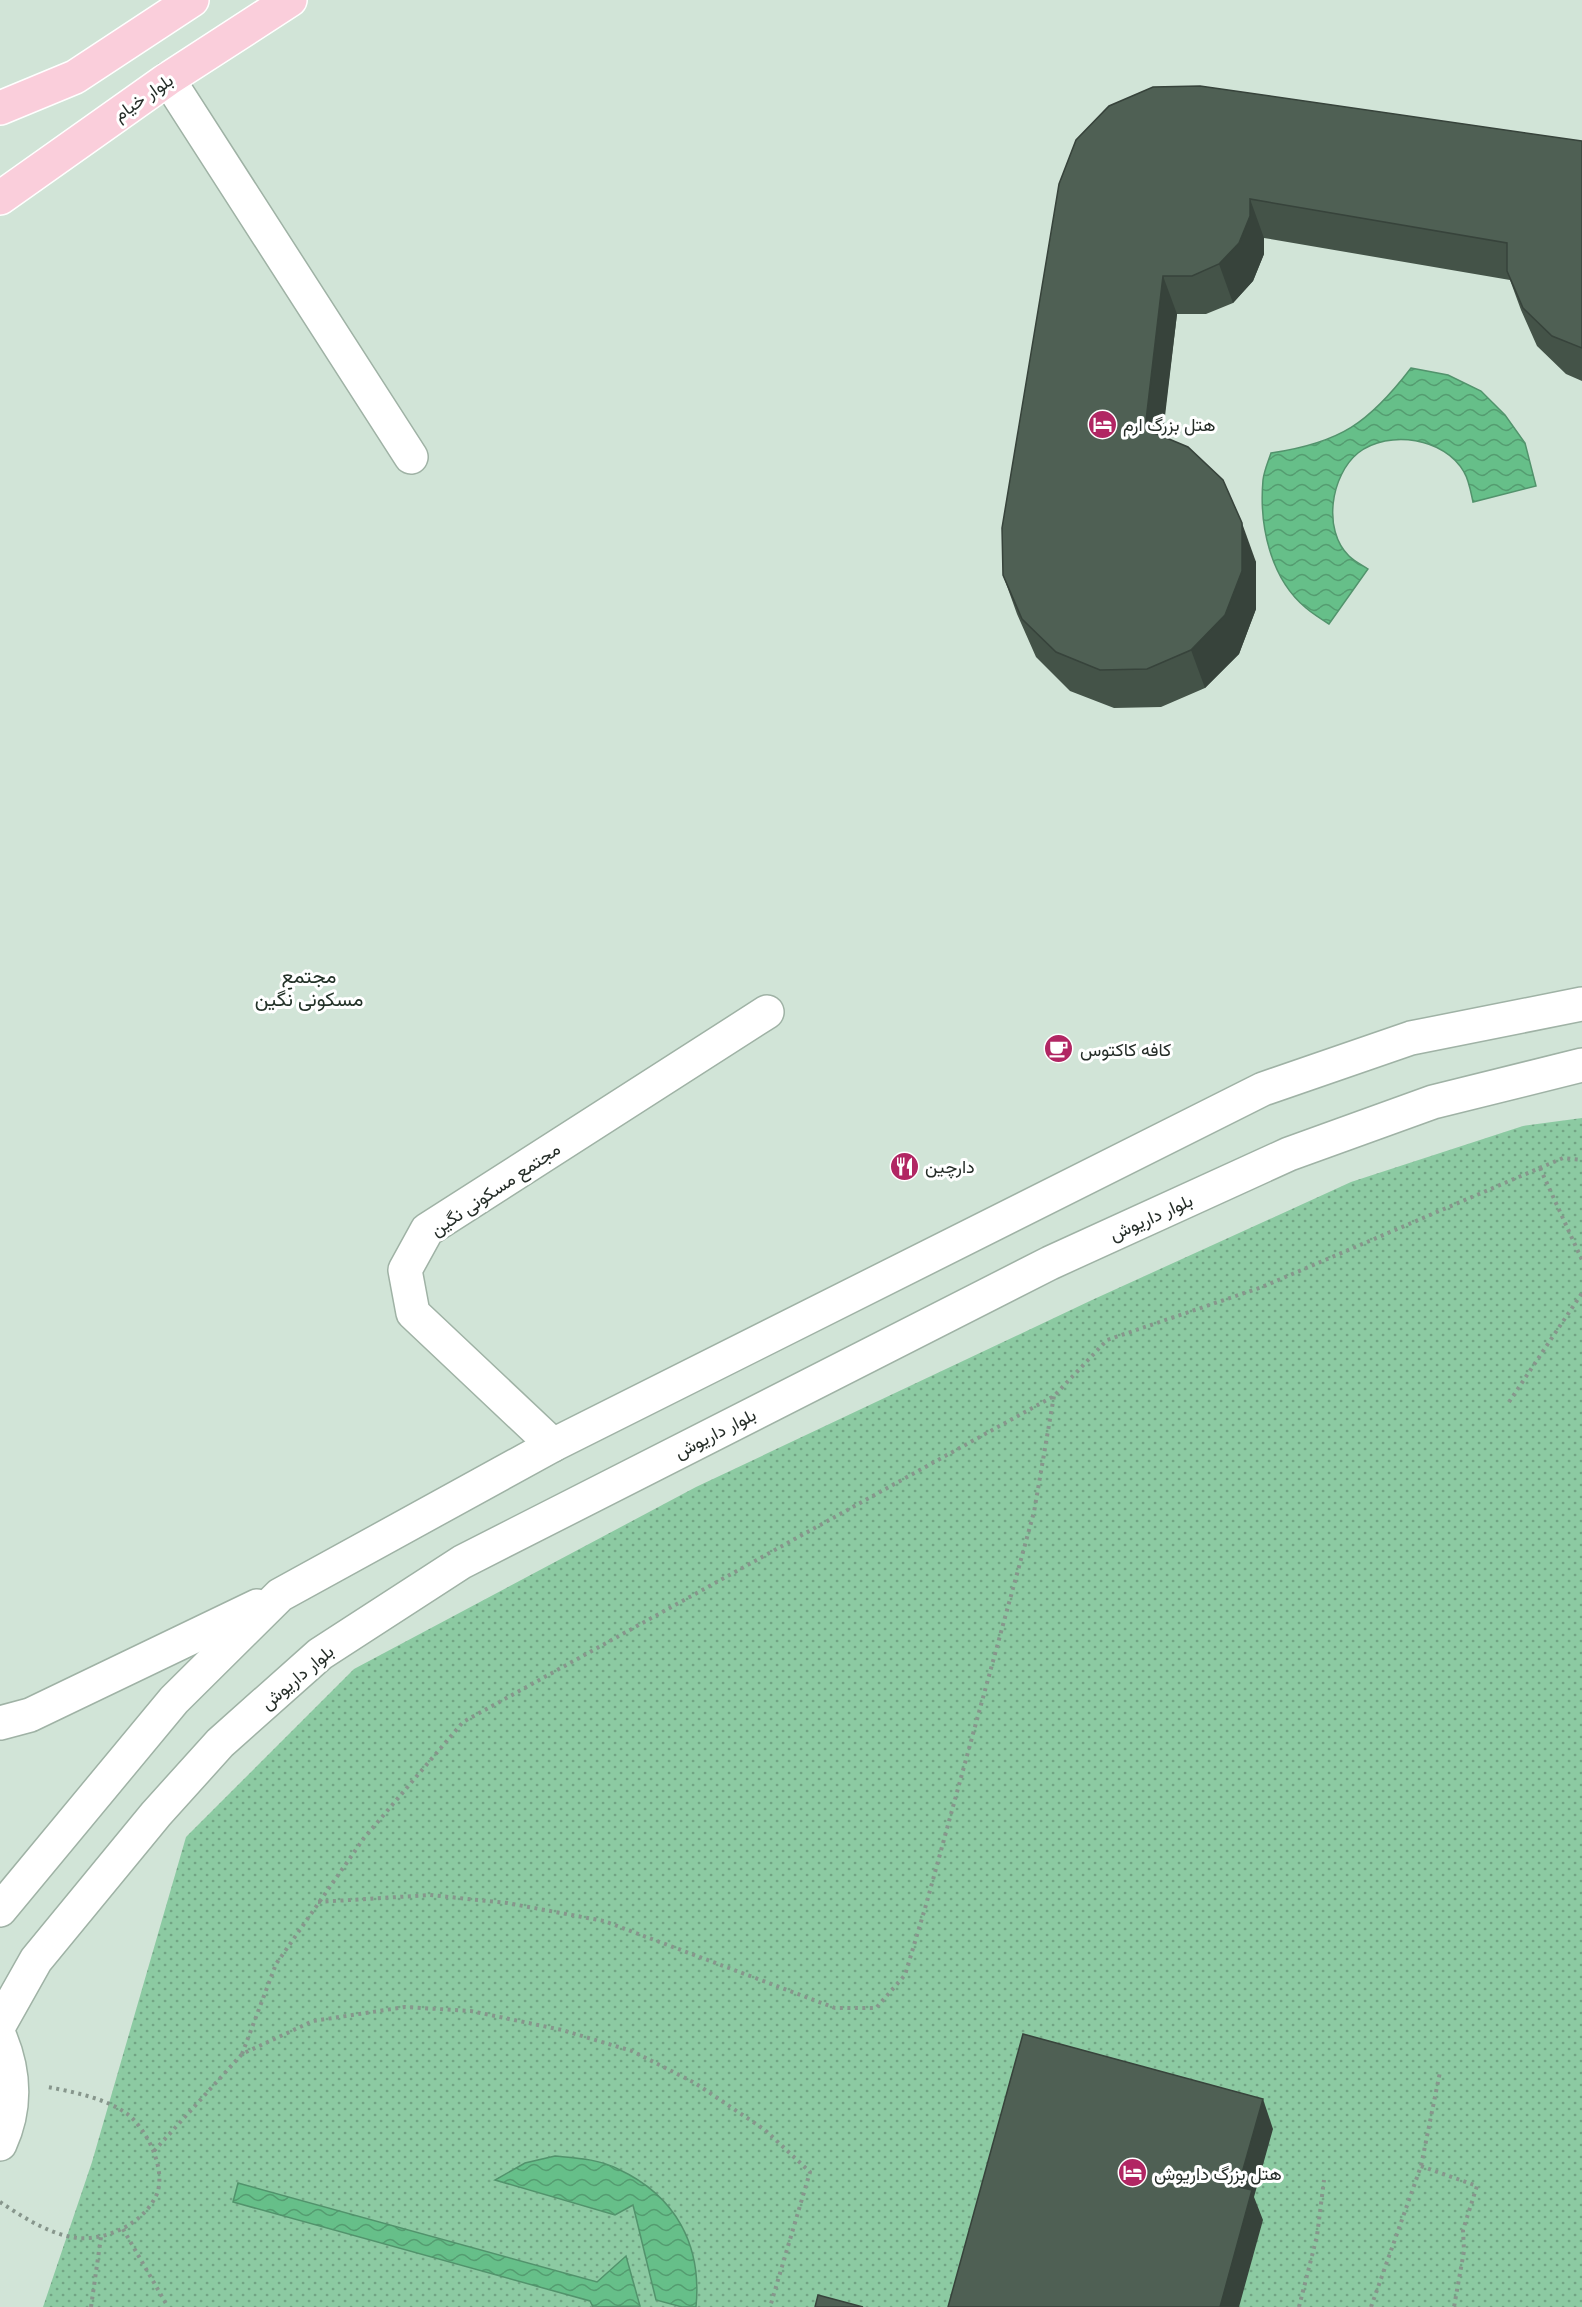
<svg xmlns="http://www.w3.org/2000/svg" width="1582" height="2307" font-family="Raleway,Vazirmatn,sans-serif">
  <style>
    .grass { fill: url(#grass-dots) }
    .water { fill: url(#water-waves); stroke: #52936c; stroke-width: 1.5 }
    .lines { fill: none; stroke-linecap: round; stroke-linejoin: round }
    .minor-casing { stroke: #9fb2a5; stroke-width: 36 }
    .secondary-casing { stroke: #9fb2a5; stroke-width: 36 }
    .primary-casing { stroke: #fff; stroke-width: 36 }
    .path { stroke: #87968c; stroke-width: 4; stroke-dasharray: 3 4.5; stroke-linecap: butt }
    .minor { stroke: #fff; stroke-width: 33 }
    .secondary { stroke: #fff; stroke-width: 33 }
    .primary { stroke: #facedb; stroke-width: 33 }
    .wall { fill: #445348 }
    .shaded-wall { fill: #37433b }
    .building { fill: #4f6054; stroke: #37433b; stroke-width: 1.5 }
    .labels { text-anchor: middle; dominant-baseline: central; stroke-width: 6; stroke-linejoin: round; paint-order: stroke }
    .street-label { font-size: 18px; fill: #252d28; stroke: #fff }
    .poi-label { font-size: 18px; fill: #252d28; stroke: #fff; text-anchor: start }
    .neighbourhood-label { font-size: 20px; fill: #233228; stroke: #fff }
  </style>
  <defs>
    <pattern id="grass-dots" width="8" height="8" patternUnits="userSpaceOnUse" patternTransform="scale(1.5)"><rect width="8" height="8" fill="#8ccaa2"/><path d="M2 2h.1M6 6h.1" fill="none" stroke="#72a484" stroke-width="1.8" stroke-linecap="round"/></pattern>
    <pattern id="water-waves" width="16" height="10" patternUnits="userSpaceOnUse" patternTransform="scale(1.5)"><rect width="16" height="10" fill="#66bf89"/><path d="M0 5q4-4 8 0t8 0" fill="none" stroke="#549c70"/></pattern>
  </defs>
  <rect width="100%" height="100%" fill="#d1e4d7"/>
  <polygon class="grass" points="1582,1118 1582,2307 43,2307 92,2162 186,1837 354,1669 696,1487 1092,1300 1351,1182 1523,1126"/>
  <g class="water">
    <path d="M1411,368l37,7 33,16 24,24 20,28 11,43 -63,16c-2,-9 -4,-22 -9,-30 -19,-34 -75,-43 -106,-19 -27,22 -36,77 -9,103 5,5 13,9 19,13l-39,55c-8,-5 -16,-10 -23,-16 -36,-30 -47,-83 -43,-128 1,-9 5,-18 8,-27 69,-10 98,-30 140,-85z"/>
    <path d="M555,2156c21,2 44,3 63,13 58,27 84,76 78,138h-14l-26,-7 -23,-95 -18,10 -120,-35 30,-17z"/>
    <polygon points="238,2183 597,2282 626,2256 640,2306 593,2307 590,2301 233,2202"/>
  </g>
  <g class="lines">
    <defs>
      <g id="minor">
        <polyline points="168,79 411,457"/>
        <polyline points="553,1445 413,1313 405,1270 427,1230 767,1012"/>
      </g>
      <g id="secondary">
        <polyline points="0,1723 30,1715 257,1606"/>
        <polyline points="0,1910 174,1700 280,1595 553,1445 1263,1089 1411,1038 1582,1004"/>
        <polyline points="0,2024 36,1960 156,1814 220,1743 320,1654 462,1562 1050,1263 1289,1154 1433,1102 1582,1065"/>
        <path d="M0,2037c15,36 16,72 0,107"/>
      </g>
      <g id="primary">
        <polyline points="0,108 75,77 192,0"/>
        <polyline points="0,198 168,79 290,0"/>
      </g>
    </defs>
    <use href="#minor" class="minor-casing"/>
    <use href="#secondary" class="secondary-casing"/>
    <use href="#primary" class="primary-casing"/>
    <g class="path">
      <polyline points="1540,1168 1582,1260"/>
      <polyline points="1509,1402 1582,1293"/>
      <polyline points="318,1902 430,1895 507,1903 604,1921 835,2008 876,2008 905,1975 926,1905 1034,1512 1054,1396"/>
      <polyline points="242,2054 276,1964 364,1838 463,1722 1054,1396 1107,1340 1262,1287 1563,1158 1582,1160"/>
      <polyline points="154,2151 242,2054 313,2021 405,2007 471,2011 562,2030 632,2051 695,2083 765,2130 810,2172 770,2307"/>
      <polyline points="1421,2166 1477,2186 1463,2230 1464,2251 1454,2307"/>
      <path d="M0,2202c23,15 50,33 78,36 30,2 63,-14 77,-40 14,-25 -8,-70 -29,-85 -22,-15 -52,-21 -78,-26"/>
      <polyline points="123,2229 168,2307"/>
      <polyline points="91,2307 101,2237"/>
      <polyline points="1299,2307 1317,2236 1324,2180"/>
      <polyline points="1371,2307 1421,2166 1440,2072"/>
    </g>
    <use href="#minor" class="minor"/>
    <use href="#secondary" class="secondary"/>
    <use href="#primary" class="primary"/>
  </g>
  <polygon class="wall" points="1582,141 1582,381 1566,374 1537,346 1521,310 1510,280 1264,238 1264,254 1253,281 1233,303 1206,314 1177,314 1162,436 1256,562 1256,609 1239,654 1205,688 1161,707 1114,708 1070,691 1036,657 1017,614 1003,575 1059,184"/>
  <g class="shaded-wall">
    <polygon points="1250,199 1264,238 1264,254 1253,281 1233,303 1219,264"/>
    <polygon points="1163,276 1177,314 1159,467 1145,429"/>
    <polygon points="1242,523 1256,562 1256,609 1239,654 1205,688 1191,650"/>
    <polygon points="1263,2099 1273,2129 1254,2197 1263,2220 1239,2307 1220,2307 1238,2187"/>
  </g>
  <g class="building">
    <polygon points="1200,86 1582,141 1582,348 1552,336 1523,308 1507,271 1507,243 1250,199 1250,216 1239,243 1219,264 1192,276 1163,276 1145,429 1188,447 1223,480 1242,523 1242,571 1225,615 1191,650 1147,669 1100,670 1056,652 1022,619 1003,575 1002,528 1059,184 1076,140 1109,106 1153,87"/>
    <polygon points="1023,2034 1263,2099 1238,2187 1252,2190 1220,2307 948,2307"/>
    <polygon points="818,2295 863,2307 815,2307"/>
  </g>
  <defs>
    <symbol id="hotel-disc" viewBox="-11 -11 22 22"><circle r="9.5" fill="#b12663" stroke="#fff"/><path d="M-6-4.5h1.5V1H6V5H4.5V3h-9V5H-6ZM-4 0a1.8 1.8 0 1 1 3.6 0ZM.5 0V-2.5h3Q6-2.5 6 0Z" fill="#fff"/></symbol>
    <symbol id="cafe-disc" viewBox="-11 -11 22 22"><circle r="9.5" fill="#b12663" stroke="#fff"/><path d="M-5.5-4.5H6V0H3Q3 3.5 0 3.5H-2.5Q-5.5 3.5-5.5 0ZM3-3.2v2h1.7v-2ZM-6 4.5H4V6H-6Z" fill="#fff"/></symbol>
    <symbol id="restaurant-disc" viewBox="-11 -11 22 22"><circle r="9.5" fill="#b12663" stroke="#fff"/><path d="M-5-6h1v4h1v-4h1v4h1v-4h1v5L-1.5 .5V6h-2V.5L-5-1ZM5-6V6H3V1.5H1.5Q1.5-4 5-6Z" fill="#fff"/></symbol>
  </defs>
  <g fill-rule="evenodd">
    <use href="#hotel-disc" x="1086" y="408" width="33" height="33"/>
    <use href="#cafe-disc" x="1042" y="1032" width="33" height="33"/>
    <use href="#restaurant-disc" x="888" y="1150" width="33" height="33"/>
    <use href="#hotel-disc" x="1116" y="2156" width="33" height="33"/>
  </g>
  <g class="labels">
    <g class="street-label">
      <text transform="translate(143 97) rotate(-35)">بلوار خیام</text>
      <text transform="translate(495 1189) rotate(-34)">مجتمع مسکونی نگین</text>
      <text transform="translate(1151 1217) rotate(-24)">بلوار داریوش</text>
      <text transform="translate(715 1433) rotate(-27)">بلوار داریوش</text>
      <text transform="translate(297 1677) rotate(-40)">بلوار داریوش</text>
    </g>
    <g class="poi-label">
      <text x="1123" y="424">هتل بزرگ ارم</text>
      <text x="1080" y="1049">کافه کاکتوس</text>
      <text x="925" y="1166">دارچین</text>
      <text x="1154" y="2173">هتل بزرگ داریوش</text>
    </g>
    <g class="neighbourhood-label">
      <text x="309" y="976">مجتمع<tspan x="309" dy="23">مسکونی نگین</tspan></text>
    </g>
  </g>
</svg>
